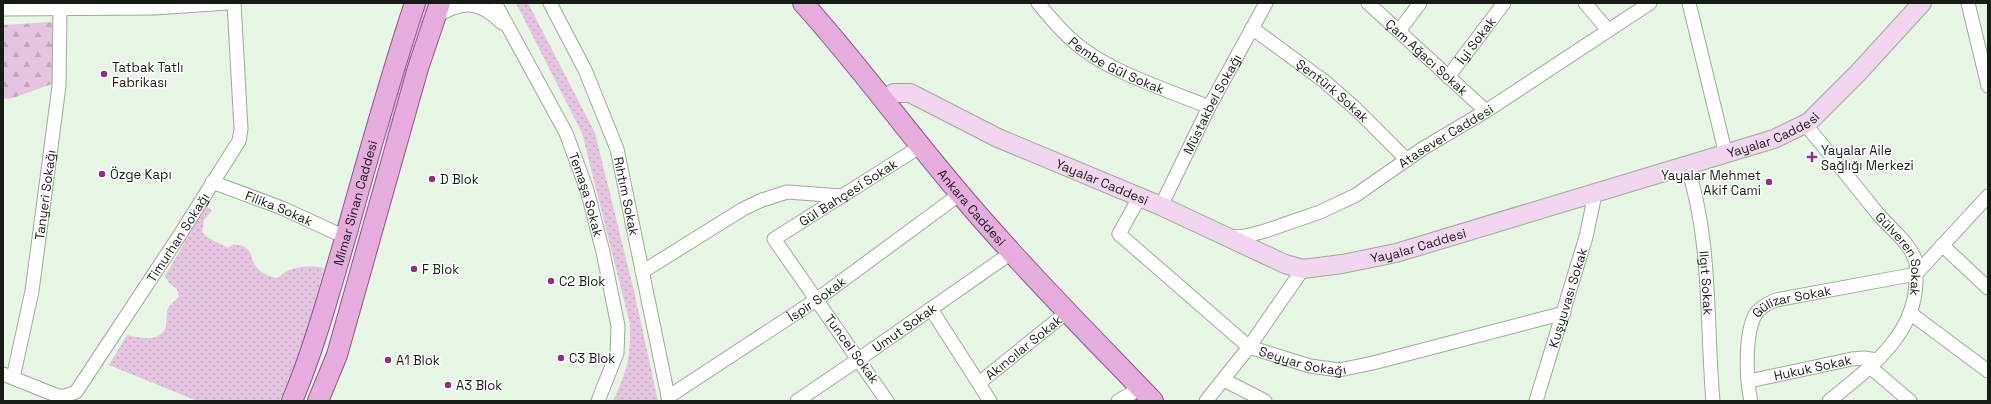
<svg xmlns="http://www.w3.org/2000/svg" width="1991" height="404" font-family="'Space Grotesk',sans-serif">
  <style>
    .grass { fill: url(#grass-dots) }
    .forest { fill: url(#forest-firs) }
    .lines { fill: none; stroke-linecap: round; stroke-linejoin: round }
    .street-casing { stroke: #9dab9a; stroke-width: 15 }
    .secondary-casing { stroke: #9dab9a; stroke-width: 20 }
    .primary-casing { stroke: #915589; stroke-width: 22 }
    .street { stroke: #fff; stroke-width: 13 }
    .secondary { stroke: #f2d5ee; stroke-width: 18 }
    .primary { stroke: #e5acdd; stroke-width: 20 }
    .poi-dot { fill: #952a8c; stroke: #fff; stroke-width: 1.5 }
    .labels { text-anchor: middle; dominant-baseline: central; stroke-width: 3; stroke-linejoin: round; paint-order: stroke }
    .street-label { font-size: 13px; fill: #171c16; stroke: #fff }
    .poi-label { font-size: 13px; fill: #171c16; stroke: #fff; text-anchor: start }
  </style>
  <defs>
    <pattern id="grass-dots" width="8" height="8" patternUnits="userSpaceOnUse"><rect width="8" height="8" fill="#e5c4df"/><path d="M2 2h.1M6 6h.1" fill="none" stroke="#c4a8bf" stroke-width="1.8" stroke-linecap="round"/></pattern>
    <pattern id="forest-firs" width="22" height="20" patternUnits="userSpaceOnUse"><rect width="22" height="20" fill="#e5c4df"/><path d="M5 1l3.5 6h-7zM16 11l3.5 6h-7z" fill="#c4a8bf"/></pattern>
  </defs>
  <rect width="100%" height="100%" fill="#e7f5e4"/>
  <g class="grass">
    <polygon points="423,3 433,3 382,162 393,100"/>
    <path d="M516,3h12l67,130 39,158 24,110h-45c14,-30 18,-43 17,-77l-48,-191z"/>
    <path d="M206,206l6,5 -8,9 -2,12 5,5 21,11 6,-4c4,1 8,1 12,4 5,3 5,8 7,13 4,11 15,16 25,17 12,-12 30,-13 46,-10l-17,68 -27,65h-83l-88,-36 18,-30c12,3 33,8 39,-8 1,-5 0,-11 1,-16 1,-5 8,-10 12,-14l-2,-8 -8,-6 -4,-7z"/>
  </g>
  <polygon class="forest" points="53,22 52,84 10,99 3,98 3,25"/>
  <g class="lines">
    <defs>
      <g id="street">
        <path id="s1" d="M495,3l71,130 21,57 16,62 15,74 -1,27 -19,48"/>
        <path id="s2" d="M550,3l35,67 32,79 52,252"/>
        <path id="s3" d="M1038,3c13,16 28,34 45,46 33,25 87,42 126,58"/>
        <path id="s4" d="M1368,3l118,108"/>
        <polyline points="1585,3 1608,30"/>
        <polyline points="1689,3 1726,155"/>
        <polyline points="1968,3 1988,86"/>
        <polyline points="3,9 154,8 228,3"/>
        <path d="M435,17c27,-17 44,-17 67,6"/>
        <path id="s5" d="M1252,28l72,53 32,28 51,51"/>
        <polyline points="1399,31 1420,3"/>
        <path id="s6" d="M1448,77l56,-74"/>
        <path id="s7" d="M1805,124c25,30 49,60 73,90 12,14 33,30 38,48 1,5 0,12 0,18 0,56 -48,89 -87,121"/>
        <path id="s8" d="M1687,166c25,75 19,157 26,235"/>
        <path id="s9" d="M212,182l70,26 63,29"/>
        <path id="s10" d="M1139,198l-20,36 130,113 61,19 29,4 34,-7 191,-50"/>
        <path id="s11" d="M1161,206l48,-99 57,-104"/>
        <path id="s12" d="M1229,237l17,-1 19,-5 55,-19 36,-17 66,-46 64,-38 164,-108"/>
        <polyline points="1942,245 1988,288"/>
        <polyline points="642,272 743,209 762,200 787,192 842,196"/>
        <polyline points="931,309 990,401"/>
        <polyline points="1910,313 1988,371"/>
        <polyline points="1870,367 1910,401"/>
        <path id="s13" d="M3,374l55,22h7l11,-4 105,-159 58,-92 2,-12 -7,-126"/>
        <path id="s14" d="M13,378l19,-87 15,-113 12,-92 1,-77"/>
        <polyline points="1224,380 1265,401"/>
        <path id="s15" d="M1749,381l103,-22 12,-1 13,2"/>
        <path id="s16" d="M979,383l88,-71"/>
        <path id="s17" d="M668,397l148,-97 144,-106"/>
        <path id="s18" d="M797,401l62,-42 152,-106"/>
        <path id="s19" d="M887,401l-113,-162 147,-93"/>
        <polyline points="1118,401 1141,388"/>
        <polyline points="1206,401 1249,347 1303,269"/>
        <path id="s20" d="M1536,401l50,-164 9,-43"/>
        <path id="s21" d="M1751,401c-5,-21 -6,-64 3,-84 4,-9 13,-13 22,-17l140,-26 72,-78"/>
      </g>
      <g id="secondary">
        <path id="s22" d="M884,98l10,-5h16l88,45 163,68 124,58 18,5 39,-5 54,-11 378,-114 35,-17 49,-49 64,-70"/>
      </g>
      <g id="primary">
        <path id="s23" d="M803,3c56,62 104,129 158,192 61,72 127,138 192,206"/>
        <path id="s24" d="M292,401c22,-52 37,-108 53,-162 22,-79 44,-158 70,-236"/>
        <polyline points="318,401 337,355 418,68 440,3"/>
      </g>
    </defs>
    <use href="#street" class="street-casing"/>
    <use href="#secondary" class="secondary-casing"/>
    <use href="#primary" class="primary-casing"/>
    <use href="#street" class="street"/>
    <use href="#secondary" class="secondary"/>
    <use href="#primary" class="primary"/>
  </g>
  <g class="poi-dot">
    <circle cx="104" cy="74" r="4"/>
    <path d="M1810 151h4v4h4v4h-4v4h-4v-4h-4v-4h4z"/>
    <circle cx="102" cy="174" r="4"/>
    <circle cx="432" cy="179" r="4"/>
    <circle cx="1769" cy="182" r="4"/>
    <circle cx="414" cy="269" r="4"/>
    <circle cx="551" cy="281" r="4"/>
    <circle cx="561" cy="358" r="4"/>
    <circle cx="388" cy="360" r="4"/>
    <circle cx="448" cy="385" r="4"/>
  </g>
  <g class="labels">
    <g class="street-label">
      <text stroke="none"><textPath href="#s6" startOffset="46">İyi Sokak</textPath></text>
      <text stroke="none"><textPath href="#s4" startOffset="80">Çam Ağacı Sokak</textPath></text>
      <text stroke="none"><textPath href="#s3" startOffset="102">Pembe Gül Sokak</textPath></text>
      <text stroke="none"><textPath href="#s5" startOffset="102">Şentürk Sokak</textPath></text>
      <text stroke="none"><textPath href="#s11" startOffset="114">Müstakbel Sokağı</textPath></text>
      <text stroke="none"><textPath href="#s22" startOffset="948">Yayalar Caddesi</textPath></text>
      <text stroke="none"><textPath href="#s12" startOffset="242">Atasever Caddesi</textPath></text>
      <text stroke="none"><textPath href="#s22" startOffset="239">Yayalar Caddesi</textPath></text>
      <text stroke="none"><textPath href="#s19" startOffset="285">Gül Bahçesi Sokak</textPath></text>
      <text stroke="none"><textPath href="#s14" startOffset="186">Tanyeri Sokağı</textPath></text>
      <text stroke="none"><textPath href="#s1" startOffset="213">Temaşa Sokak</textPath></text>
      <text stroke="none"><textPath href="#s2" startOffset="209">Rıhtım Sokak</textPath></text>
      <text stroke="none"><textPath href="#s24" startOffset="208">Mimar Sinan Caddesi</textPath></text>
      <text stroke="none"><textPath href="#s23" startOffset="265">Ankara Caddesi</textPath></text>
      <text stroke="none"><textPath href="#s9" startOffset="72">Filika Sokak</textPath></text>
      <text stroke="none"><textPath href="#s13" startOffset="263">Timurhan Sokağı</textPath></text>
      <text stroke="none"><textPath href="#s22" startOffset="576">Yayalar Caddesi</textPath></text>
      <text stroke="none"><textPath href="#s7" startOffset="164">Gülveren Sokak</textPath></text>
      <text stroke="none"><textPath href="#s8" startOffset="119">Ilgıt Sokak</textPath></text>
      <text stroke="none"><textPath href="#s17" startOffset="178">İspir Sokak</textPath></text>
      <text stroke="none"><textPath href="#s20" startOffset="108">Kuşyuvası Sokak</textPath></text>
      <text stroke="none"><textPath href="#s21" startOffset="128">Gülizar Sokak</textPath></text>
      <text stroke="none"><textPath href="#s18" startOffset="130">Umut Sokak</textPath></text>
      <text stroke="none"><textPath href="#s16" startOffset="57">Akıncılar Sokak</textPath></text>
      <text transform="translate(852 349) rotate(54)">Tuncel Sokak</text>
      <text stroke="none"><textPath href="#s10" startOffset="269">Seyyar Sokağı</textPath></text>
      <text stroke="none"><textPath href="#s15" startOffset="65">Hukuk Sokak</textPath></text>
    </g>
    <g class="poi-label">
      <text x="112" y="67">Tatbak Tatlı<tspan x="112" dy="15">Fabrikası</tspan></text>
      <text x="1821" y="150">Yayalar Aile<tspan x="1821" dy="15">Sağlığı Merkezi</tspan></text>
      <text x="110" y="174">Özge Kapı</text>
      <text x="1761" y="175" text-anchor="end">Yayalar Mehmet<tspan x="1761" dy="15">Akif Cami</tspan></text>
      <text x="440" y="179">D Blok</text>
      <text x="422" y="269">F Blok</text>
      <text x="559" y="281">C2 Blok</text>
      <text x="569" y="358">C3 Blok</text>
      <text x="396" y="360">A1 Blok</text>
      <text x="456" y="385">A3 Blok</text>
    </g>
  </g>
  <rect width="1991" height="404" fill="none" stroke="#171c16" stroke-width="8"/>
</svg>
